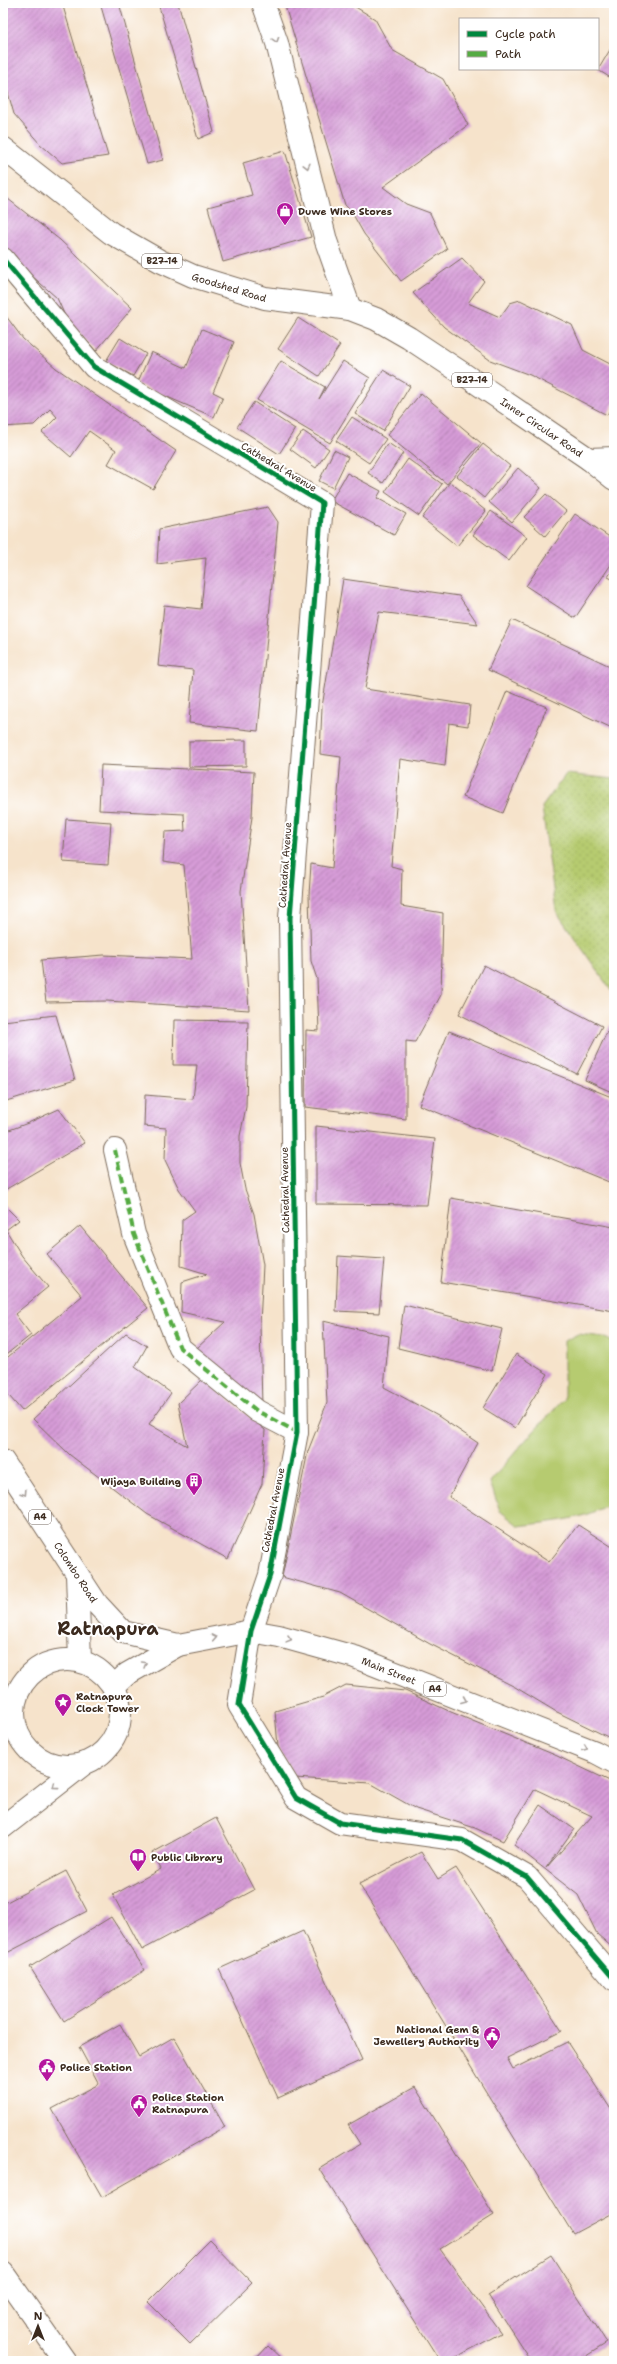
<svg xmlns="http://www.w3.org/2000/svg" width="617" height="2364" font-family="'Shantell Sans',sans-serif">
  <style>
    .grass { fill: #b6cb6f; stroke: #787a46 }
    .park { fill: url(#park-dots); stroke: #787a46 }
    .building { fill: url(#building-hatch) }
    .lines { fill: none; stroke-linecap: round; stroke-linejoin: round }
    .minor-casing { stroke: #7c6b5b; stroke-width: 24 }
    .tertiary-casing { stroke: #7c6b5b; stroke-width: 24 }
    .primary-casing { stroke: #7c6b5b; stroke-width: 24 }
    .trunk-casing { stroke: #7c6b5b; stroke-width: 24 }
    .minor { stroke: #fff; stroke-width: 22 }
    .tertiary { stroke: #fff; stroke-width: 22 }
    .primary { stroke: #fff; stroke-width: 22 }
    .trunk { stroke: #fff; stroke-width: 22 }
    .quiet { stroke: #55ab43; stroke-width: 4; stroke-dasharray: 8 4; stroke-linecap: butt }
    .cycleway-casing { stroke: #fff; stroke-width: 8 }
    .cycleway { stroke: #00873e; stroke-width: 5 }
    .oneway { stroke: #a79f9a }
    .labels { text-anchor: middle; dominant-baseline: central; stroke-width: 4; stroke-linejoin: round; paint-order: stroke }
    .shield { fill: #fff; stroke: #766a62; stroke-width: 1 }
    .shield-label { font-size: 9px; font-weight: bold; fill: #3b2a1e }
    .poi-label { font-size: 10px; font-weight: bold; fill: #3b2a1e; stroke: #fff; text-anchor: start }
    .street-label { font-size: 10px; fill: #3b2a1e; stroke: #fff }
    .town-label { font-size: 18px; font-weight: bold; fill: #3b2a1e; stroke: #fff }
  </style>
  <defs>
    <pattern id="park-dots" width="8" height="8" patternUnits="userSpaceOnUse"><rect width="8" height="8" fill="#b6cb6f"/><path d="M2 2h.1M6 6h.1" fill="none" stroke="#9dae60" stroke-width="1.8" stroke-linecap="round"/></pattern>
    <pattern id="building-hatch" width="6" height="6" patternUnits="userSpaceOnUse"><rect width="6" height="6" fill="#d69bd7"/><path d="M-1 1l2-2M0 6l6-6M5 7l2-2" fill="none" stroke="#af7fae"/></pattern>
  </defs>
  <rect width="100%" height="100%" fill="#fff"/>
  <filter id="ink" filterUnits="userSpaceOnUse"><feTurbulence type="fractalNoise" baseFrequency=".025" numOctaves="2"/><feDisplacementMap in="SourceGraphic" scale="8" xChannelSelector="R" yChannelSelector="G"/><feConvolveMatrix kernelMatrix="1 2 1 2 8 2 1 2 1" color-interpolation-filters="sRGB"/></filter>
  <filter id="wash" filterUnits="userSpaceOnUse"><feTurbulence type="fractalNoise" baseFrequency=".012" numOctaves="4" result="noise"/><feDisplacementMap in="SourceGraphic" scale="16" xChannelSelector="R" yChannelSelector="G"/><feGaussianBlur stdDeviation="0.9" result="paint"/><feColorMatrix in="noise" values="0 0 0 0 0 0 0 0 0 0 0 0 0 0 0 0 0 1.4 0 .05"/><feComposite in="paint" operator="in"/></filter>
  <g filter="url(#wash)">
    <rect width="100%" height="100%" fill="#f6e3cb"/>
    <path class="grass" d="M578,1334l26,3 10,6v154c-16,23 -68,25 -95,29l-19,-15 -10,-29 33,-39 41,-44v-58z"/>
    <polygon class="park" points="566,774 614,779 614,995 556,911 542,807"/>
    <g id="blocks">
      <g class="building">
        <polygon points="3,3 62,3 108,156 62,163 40,144 14,114 3,75"/>
        <polygon points="100,3 119,3 163,160 147,164"/>
        <polygon points="158,3 178,3 214,132 198,139"/>
        <polygon points="295,3 349,3 375,19 392,50 443,79 468,125 383,187 406,204 430,213 447,249 401,281 364,234 351,211 345,205 285,6"/>
        <polygon points="614,43 614,80 598,70"/>
        <polygon points="285,151 311,237 223,262 208,207 252,195 243,163"/>
        <polygon points="3,195 60,240 132,308 96,351 66,318 57,298 23,268 3,244"/>
        <polygon points="462,258 484,281 468,303 500,317 510,303 520,300 572,325 583,350 614,366 614,403 607,415 530,375 490,360 444,327 413,293"/>
        <polygon points="3,312 23,339 56,368 176,451 153,489 108,464 116,450 89,431 71,457 42,432 57,417 50,409 34,425 3,427"/>
        <polygon points="298,318 340,345 319,376 278,349"/>
        <polygon points="202,329 234,342 213,392 223,397 214,417 137,384 151,352 186,368"/>
        <polygon points="120,338 146,354 133,376 106,361"/>
        <polygon points="281,361 325,387 319,399 343,361 370,378 330,443 257,400"/>
        <polygon points="383,370 410,386 383,431 355,414"/>
        <polygon points="421,393 481,443 447,484 387,435"/>
        <polygon points="254,402 295,429 279,454 237,427"/>
        <polygon points="352,417 386,439 369,463 336,441"/>
        <polygon points="303,431 329,449 316,468 290,449"/>
        <polygon points="388,443 403,453 383,483 368,473"/>
        <polygon points="483,444 510,466 484,498 457,476"/>
        <polygon points="334,450 348,457 333,488 319,481"/>
        <polygon points="408,459 442,484 419,516 385,492"/>
        <polygon points="518,468 541,488 512,522 489,502"/>
        <polygon points="347,473 381,491 377,498 406,514 394,535 331,501"/>
        <polygon points="450,482 486,511 457,546 422,518"/>
        <polygon points="546,494 566,511 545,536 524,517"/>
        <polygon points="268,507 278,522 258,731 189,723 193,670 158,666 164,605 201,609 206,558 157,564 159,529"/>
        <polygon points="491,511 527,537 509,561 473,535"/>
        <polygon points="575,514 614,540 614,560 575,618 526,586"/>
        <polygon points="614,567 614,580 608,577"/>
        <polygon points="343,579 459,596 478,624 379,612 365,689 470,705 468,726 449,723 445,766 400,759 391,866 402,869 401,906 443,913 441,995 415,1042 406,1041 406,1119 305,1107 306,1030 319,1031 317,979 311,961 309,895 311,864 332,868 341,757 320,754 322,707"/>
        <polygon points="512,620 614,668 614,729 488,670"/>
        <polygon points="507,691 547,707 503,813 463,797"/>
        <polygon points="246,740 246,766 189,767 189,741"/>
        <polygon points="101,765 254,772 252,817 241,891 249,1010 107,1001 46,1002 41,960 104,955 192,959 184,865 163,862 165,832 185,831 184,814 99,810"/>
        <polygon points="66,819 111,822 108,865 63,862"/>
        <polygon points="484,965 602,1026 577,1074 459,1014"/>
        <polygon points="56,1015 75,1080 3,1102 3,1021"/>
        <polygon points="174,1020 248,1021 246,1107 240,1136 240,1163 245,1189 254,1214 263,1265 260,1324 262,1406 195,1359 197,1348 225,1322 181,1312 182,1282 207,1274 181,1266 182,1220 195,1211 179,1189 165,1160 166,1128 144,1126 145,1095 193,1099 197,1065 173,1065"/>
        <polygon points="610,1025 614,1026 614,1093 585,1080"/>
        <polygon points="449,1031 614,1098 614,1184 419,1105"/>
        <polygon points="59,1109 85,1143 3,1191 3,1130 4,1132 28,1123"/>
        <polygon points="316,1126 435,1139 427,1205 316,1204"/>
        <polygon points="451,1198 614,1227 614,1311 441,1282"/>
        <polygon points="3,1204 19,1220 6,1230 22,1256 48,1287 15,1314 31,1335 3,1357"/>
        <polygon points="80,1226 148,1308 22,1411 3,1389 3,1361 82,1296 47,1254"/>
        <polygon points="338,1256 384,1259 379,1313 336,1311"/>
        <polygon points="404,1305 502,1329 492,1371 398,1348"/>
        <polygon points="323,1321 389,1336 384,1387 438,1416 478,1443 449,1497 549,1562 578,1525 614,1548 614,1740 555,1711 515,1687 430,1644 340,1593 282,1577 308,1451 327,1403"/>
        <polygon points="126,1333 147,1346 135,1367 171,1393 149,1424 187,1446 178,1403 203,1379 265,1430 262,1484 228,1559 147,1514 70,1455 33,1419"/>
        <polygon points="516,1354 548,1374 515,1428 483,1408"/>
        <polygon points="346,1685 405,1691 451,1712 555,1755 614,1783 614,1949 597,1934 578,1895 514,1845 540,1805 574,1829 546,1868 592,1816 535,1789 503,1841 475,1828 416,1809 370,1783 295,1778 278,1747 275,1711 323,1697"/>
        <polygon points="216,1818 254,1890 142,1950 113,1895 161,1869 152,1853"/>
        <polygon points="421,1852 438,1879 456,1868 562,2031 507,2058 513,2069 567,2042 614,2114 614,2212 573,2234 359,1884"/>
        <polygon points="66,1871 87,1911 3,1955 3,1904"/>
        <polygon points="111,1917 145,1970 64,2021 30,1967"/>
        <polygon points="303,1931 362,2060 278,2098 219,1969"/>
        <polygon points="120,2024 139,2057 174,2037 225,2127 102,2197 52,2109 99,2084 79,2047"/>
        <polygon points="415,2087 494,2215 440,2249 501,2333 449,2361 440,2361 319,2169 360,2144 348,2125"/>
        <polygon points="210,2240 252,2283 190,2344 148,2302"/>
        <polygon points="551,2255 607,2343 578,2361 531,2361 488,2295"/>
        <polygon points="268,2346 284,2361 254,2361"/>
      </g>
    </g>
  </g>
  <g filter="url(#ink)">
    <use href="#blocks" fill-opacity="0" stroke="#7c6b5b" stroke-width="1"/>
    <g class="lines">
      <defs>
        <polyline id="minor" points="115,1150 134,1234 180,1348 257,1411 297,1432"/>
        <g id="tertiary">
          <polyline points="263,3 277,43 326,241 350,309"/>
          <polyline points="3,259 94,367 322,503 290,918 297,1432 270,1575 251,1631 239,1705 296,1798 340,1823 462,1840 527,1877 614,1979"/>
          <polyline points="589,459 614,458"/>
        </g>
        <g id="primary">
          <path id="s1" d="M3,148l108,85 49,28 33,15 72,22 85,11 26,10 33,19 53,35 127,86 25,20"/>
          <polyline points="77,1574 80,1661"/>
          <circle cx="67" cy="1713" r="53"/>
          <polyline points="114,1686 127,1674 178,1645"/>
          <polyline points="3,1827 85,1763"/>
          <polyline points="3,2273 65,2361"/>
        </g>
        <g id="trunk">
          <path id="s2" d="M3,1461l94,143 26,28 55,13 73,-14 28,5 76,21 240,95 19,10"/>
        </g>
      </defs>
      <use href="#minor" class="minor-casing"/>
      <use href="#tertiary" class="tertiary-casing"/>
      <use href="#primary" class="primary-casing"/>
      <use href="#trunk" class="trunk-casing"/>
      <use href="#minor" class="minor"/>
      <use href="#tertiary" class="tertiary"/>
      <use href="#primary" class="primary"/>
      <use href="#trunk" class="trunk"/>
      <polyline class="quiet" points="115,1150 134,1234 180,1348 257,1411 297,1432"/>
      <defs>
        <polyline id="cycleway" points="3,259 94,367 322,503 290,918 297,1432 270,1575 251,1631 239,1705 296,1798 340,1823 462,1840 527,1877 614,1979"/>
      </defs>
      <use href="#cycleway" class="cycleway-casing"/>
      <use href="#cycleway" class="cycleway"/>
    </g>
    <defs><path id="oneway-chevron" d="M-2-3.5L2.5 0L-2 3.5" fill="none" stroke-width="1.6" stroke-linecap="round" stroke-linejoin="round"/></defs>
    <g class="oneway">
      <use href="#oneway-chevron" transform="translate(276 40) rotate(72)"/>
      <use href="#oneway-chevron" transform="translate(307 166) rotate(76)"/>
      <use href="#oneway-chevron" transform="translate(24 1493) rotate(57)"/>
      <use href="#oneway-chevron" transform="translate(214 1638) rotate(-11)"/>
      <use href="#oneway-chevron" transform="translate(289 1639) rotate(15)"/>
      <use href="#oneway-chevron" transform="translate(144 1664) rotate(-30)"/>
      <use href="#oneway-chevron" transform="translate(464 1700) rotate(22)"/>
      <use href="#oneway-chevron" transform="translate(585 1748) rotate(22)"/>
      <use href="#oneway-chevron" transform="translate(55 1786) rotate(143)"/>
    </g>
  </g>
  <defs>
    <symbol id="shop-pin" viewBox="-11 -11 22 30"><path d="M0 17L-7.5 6A9.5 9.5 0 1 1 7.5 6Z" fill="#b5179e" stroke="#fff"/><path d="M-5-2.5h2.3a2.7 3.5 0 0 1 5.4 0H5L5.5 6h-11ZM-1.5-2.5h3a1.5 2.3 0 0 0-3 0Z" fill="#fff"/></symbol>
    <symbol id="building-pin" viewBox="-11 -11 22 30"><path d="M0 17L-7.5 6A9.5 9.5 0 1 1 7.5 6Z" fill="#b5179e" stroke="#fff"/><path d="M-4-6H4V6H1V3H-1V6H-4ZM-2.5-4.3h1.7v1.8h-1.7ZM.8-4.3h1.7v1.8H.8ZM-2.5-1h1.7V.8h-1.7ZM.8-1h1.7V.8H.8Z" fill="#fff"/></symbol>
    <symbol id="sight-pin" viewBox="-11 -11 22 30"><path d="M0 17L-7.5 6A9.5 9.5 0 1 1 7.5 6Z" fill="#b5179e" stroke="#fff"/><path d="M0-6L1.8-2.2L6-1.7L2.9 1.2L3.7 5.4L0 3.3L-3.7 5.4L-2.9 1.2L-6-1.7L-1.8-2.2Z" fill="#fff"/></symbol>
    <symbol id="library-pin" viewBox="-11 -11 22 30"><path d="M0 17L-7.5 6A9.5 9.5 0 1 1 7.5 6Z" fill="#b5179e" stroke="#fff"/><path d="M-6-4Q-3-5.5-.7-3.5V5Q-3 3-6 4ZM6-4Q3-5.5 .7-3.5V5Q3 3 6 4Z" fill="#fff"/></symbol>
    <symbol id="civic-pin" viewBox="-11 -11 22 30"><path d="M0 17L-7.5 6A9.5 9.5 0 1 1 7.5 6Z" fill="#b5179e" stroke="#fff"/><path d="M-.6-6.5H3V-4.5H.6V-3L4-1V1h2V6H-6V1h2V-1L-.6-3ZM-1.2 2.5V6h2.4V2.5Z" fill="#fff"/></symbol>
  </defs>
  <g fill-rule="evenodd">
    <use href="#shop-pin" x="275" y="201" width="20" height="27"/>
    <use href="#building-pin" x="184" y="1471" width="20" height="27"/>
    <use href="#sight-pin" x="53" y="1692" width="20" height="27"/>
    <use href="#library-pin" x="128" y="1847" width="20" height="27"/>
    <use href="#civic-pin" x="482" y="2025" width="20" height="27"/>
    <use href="#civic-pin" x="37" y="2057" width="20" height="27"/>
    <use href="#civic-pin" x="129" y="2093" width="20" height="27"/>
  </g>
  <g class="labels">
    <g class="shield">
      <rect x="142" y="254" width="40" height="14" rx="3"/>
      <rect x="452" y="373" width="40" height="14" rx="3"/>
      <rect x="29" y="1510" width="22" height="14" rx="3"/>
      <rect x="424" y="1682" width="22" height="14" rx="3"/>
    </g>
    <g class="shield-label">
      <text x="162" y="261">B27-14</text>
      <text x="472" y="380">B27-14</text>
      <text x="40" y="1517">A4</text>
      <text x="435" y="1689">A4</text>
    </g>
    <g class="poi-label">
      <text x="298" y="211">Duwe Wine Stores</text>
      <text x="181" y="1481" text-anchor="end">Wijaya Building</text>
      <text x="76" y="1696">Ratnapura<tspan x="76" dy="12">Clock Tower</tspan></text>
      <text x="151" y="1857">Public Library</text>
      <text x="479" y="2029" text-anchor="end">National Gem &amp;<tspan x="479" dy="12">Jewellery Authority</tspan></text>
      <text x="60" y="2067">Police Station</text>
      <text x="152" y="2097">Police Station<tspan x="152" dy="12">Ratnapura</tspan></text>
    </g>
    <g class="street-label">
      <text stroke="none"><textPath href="#s1" startOffset="268">Goodshed Road</textPath></text>
      <text stroke="none"><textPath href="#s1" startOffset="617">Inner Circular Road</textPath></text>
      <text transform="translate(279 467) rotate(31)">Cathedral Avenue</text>
      <text transform="translate(285 865) rotate(-86)">Cathedral Avenue</text>
      <text transform="translate(285 1190) rotate(-91)">Cathedral Avenue</text>
      <text transform="translate(273 1510) rotate(-79)">Cathedral Avenue</text>
      <text stroke="none"><textPath href="#s2" startOffset="133">Colombo Road</textPath></text>
      <text stroke="none"><textPath href="#s2" startOffset="484">Main Street</textPath></text>
    </g>
    <g class="town-label">
      <text x="108" y="1629">Ratnapura</text>
    </g>
  </g>
  <rect width="617" height="2364" fill="none" stroke="#fff" stroke-width="16"/>
  <rect x="459" y="18" width="140" height="52" fill="#ffffff" stroke="#b1aaa5"/>
  <rect x="467" y="31" width="20" height="6" fill="#00873e" stroke="#b1aaa5"/>
  <text x="495" y="38" font-size="12" fill="#3b2a1e">Cycle path</text>
  <rect x="467" y="51" width="20" height="6" fill="#55ab43" stroke="#b1aaa5"/>
  <text x="495" y="58" font-size="12" fill="#3b2a1e">Path</text>
  <g transform="translate(38 2326)" stroke="#ffffff" stroke-width="3" paint-order="stroke">
  <path d="M0-3L7 15L0 10L-7 15Z" fill="#3b2a1e"/>
  <text y="-6" font-size="11" font-weight="bold" text-anchor="middle" fill="#3b2a1e">N</text>
  </g>
</svg>
